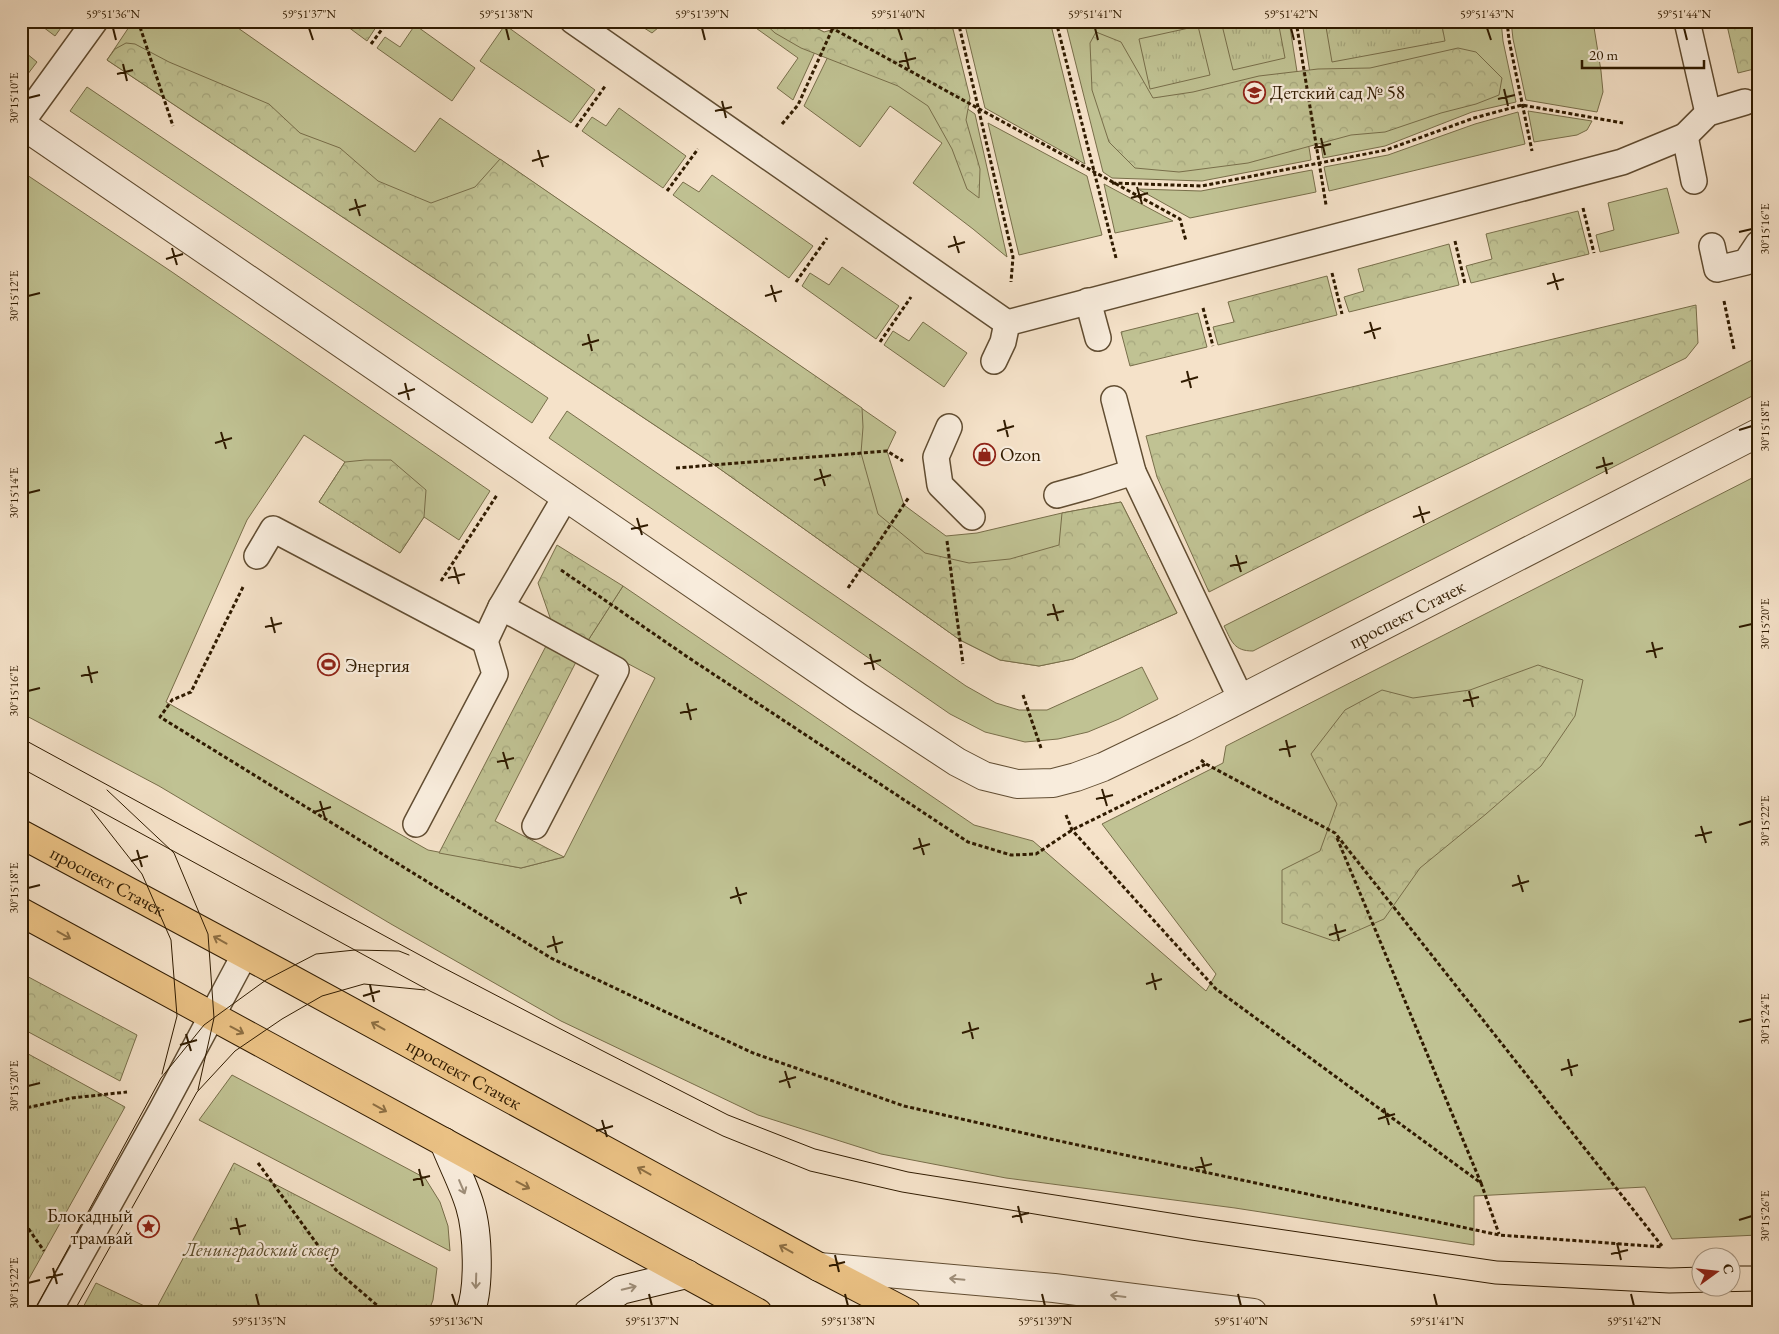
<svg xmlns="http://www.w3.org/2000/svg" width="1779" height="1334" font-family="'EB Garamond',serif">
  <style>
    .green { fill: #c0c293; stroke: #786e4a }
    .forest { fill: url(#forest-crowns); stroke: #786e4a }
    .park { fill: url(#park-tufts); stroke: #786e4a }
    .lines { fill: none; stroke-linecap: round; stroke-linejoin: round }
    .service-casing { stroke: #614d32; stroke-width: 28 }
    .minor-casing { stroke: #614d32; stroke-width: 30 }
    .tertiary-casing { stroke: #614d32; stroke-width: 30 }
    .secondary-casing { stroke: #301b00; stroke-width: 30 }
    .primary-casing { stroke: #301b00; stroke-width: 30 }
    .path { stroke: #301b00; stroke-width: 3; stroke-dasharray: 4 2.5; stroke-linecap: butt }
    .service { stroke: #f8ecdc; stroke-width: 25 }
    .minor { stroke: #f8ecdc; stroke-width: 28 }
    .tertiary { stroke: #f8ecdc; stroke-width: 28 }
    .secondary { stroke: #f8ecdc; stroke-width: 28 }
    .primary { stroke: #eac184; stroke-width: 28 }
    .tram { stroke: #301b00; stroke-width: 1 }
    .oneway { stroke: #8d6e42 }
    .oneway2 { stroke: #9e8e79 }
    .ticks { fill: none; stroke: #301b00; stroke-width: 2 }
    .labels { text-anchor: middle; dominant-baseline: central; stroke-width: 4.5; stroke-linejoin: round; paint-order: stroke }
    .poi-label { font-size: 19px; fill: #301b00; stroke: #f8ecdc; text-anchor: start }
    .street-label { font-size: 19px; fill: #301b00; stroke: #f8ecdc }
    .park-label { font-size: 19px; font-style: italic; fill: #5b4d2c; stroke: #f8ecdc }
    .neatline { fill: none; stroke: #301b00; stroke-width: 2 }
    .ticks-label { font-size: 12px; text-anchor: middle; fill: #301b00 }
  </style>
  <defs>
    <pattern id="forest-crowns" width="20" height="18" patternUnits="userSpaceOnUse" patternTransform="scale(1.25)"><rect width="20" height="18" fill="#c0c293"/><path d="M2 6a3 3 0 1 1 6 0M12 15a3 3 0 1 1 6 0" fill="none" stroke="#a5a67d"/></pattern>
    <pattern id="park-tufts" width="24" height="20" patternUnits="userSpaceOnUse" patternTransform="scale(1.25)"><rect width="24" height="20" fill="#c0c293"/><path d="M3 7l-1-3M5 7V3M7 7l1-3M15 17l-1-3M17 17v-4M19 17l1-3" fill="none" stroke="#a5a67d"/></pattern>
  </defs>
  <rect width="100%" height="100%" fill="#f5e2c9"/>
  <filter id="stains"><feTurbulence type="fractalNoise" baseFrequency=".004" numOctaves="4"/><feColorMatrix values="0 0 0 0 .2 0 0 0 0 .09 0 0 0 0 .02 0 0 0 .5 -.17"/></filter>
  <radialGradient id="worn" r=".72"><stop offset=".6" stop-color="#630" stop-opacity="0"/><stop offset="1" stop-color="#630" stop-opacity=".3"/></radialGradient>
  <g class="green">
    <polygon points="35,21 66,21 55,36"/>
    <polygon points="133,21 228,21 415,152 440,118 896,432 887,451 904,505 946,536 977,533 1062,513 1121,502 1177,613 1073,659 1039,666 1000,660 960,640 713,464 107,60"/>
    <polygon points="647,21 666,21 652,33 641,26"/>
    <polygon points="746,21 802,21 824,32 793,100 777,88 798,58"/>
    <polygon points="964,21 1050,21 1085,164 985,108"/>
    <polygon points="1065,21 1110,21 1112,27 1141,21 1289,21 1311,160 1202,181 1112,178 1103,172"/>
    <polygon points="1302,21 1501,21 1503,41 1516,102 1472,112 1385,146 1323,158"/>
    <polygon points="1511,21 1593,21 1601,71 1603,92 1597,112 1526,100 1513,39"/>
    <polygon points="415,25 475,68 452,101 377,48 385,37 400,47"/>
    <polygon points="505,25 595,90 571,123 480,61"/>
    <polygon points="837,38 956,101 975,114 1007,257 973,229 913,183 942,143 890,106 860,147 804,106"/>
    <polygon points="21,49 37,62 24,79 21,77"/>
    <polygon points="87,87 548,398 532,423 70,111"/>
    <polygon points="619,108 686,156 663,188 582,131 592,117 606,126"/>
    <polygon points="1528,111 1592,121 1587,130 1577,135 1534,142"/>
    <polygon points="1518,112 1525,144 1329,191 1324,167 1388,155 1475,124"/>
    <polygon points="988,123 1087,176 1102,235 1019,255"/>
    <polygon points="1312,170 1316,192 1190,218 1138,189 1201,191"/>
    <polygon points="21,171 172,272 490,491 459,540 424,517 400,553 319,502 345,462 304,435 247,520 166,702 428,850 521,868 564,857 655,678 587,642 623,586 974,825 1033,841 1206,991 1216,974 1102,824 1223,763 1226,746 1758,475 1758,1235 1672,1239 1645,1187 1474,1196 1474,1245 1235,1208 1006,1178 881,1154 758,1115 561,1021 391,924 159,786 21,713"/>
    <polygon points="712,175 813,246 789,278 673,195 683,182 699,192"/>
    <polygon points="1104,184 1173,221 1115,233"/>
    <polygon points="1667,188 1679,233 1600,252 1596,235 1614,230 1608,203"/>
    <polygon points="842,267 899,306 876,339 802,286 810,273 829,285"/>
    <polygon points="923,322 967,353 944,387 884,345 893,331 909,341"/>
    <path d="M1758,357v36l-505,258c-19,0 -21,-9 -29,-25z"/>
    <polygon points="567,411 966,686 996,703 1019,710 1047,710 1142,667 1158,699 1119,719 1088,732 1058,739 1025,742 985,732 950,714 549,438"/>
    <polygon points="232,1075 425,1178 440,1202 448,1226 450,1251 199,1120"/>
    <polygon points="658,1308 672,1313 634,1313"/>
    <polygon points="1024,1308 1068,1313 1017,1313 1018,1309"/>
  </g>
  <g class="forest">
    <polygon points="340,21 380,21 367,41"/>
    <polygon points="762,21 802,21 824,32 842,27 845,21 951,21 970,98 966,120 980,169 979,198 967,189 952,149 928,106 898,86 801,48 775,33"/>
    <polygon points="1726,21 1758,21 1758,68 1738,73"/>
    <polygon points="1096,32 1121,42 1153,98 1193,92 1259,76 1318,69 1370,68 1458,48 1476,52 1502,78 1499,95 1476,104 1441,113 1385,132 1351,135 1248,163 1179,172 1135,168 1109,142 1092,90 1090,43"/>
    <polygon points="126,43 135,44 169,62 269,104 300,133 340,148 378,181 431,203 475,187 500,159 862,408 863,427 861,453 878,514 925,553 969,563 1010,559 1059,545 1062,513 1121,502 1177,613 1073,659 1039,666 1000,660 960,640 713,464 107,60 115,49"/>
    <polygon points="1578,211 1589,254 1471,283 1466,266 1492,259 1486,234"/>
    <polygon points="1449,244 1459,285 1349,312 1344,297 1364,291 1358,269"/>
    <polygon points="1327,276 1337,315 1218,345 1213,327 1234,322 1228,302"/>
    <polygon points="1696,305 1698,343 1686,358 1360,516 1209,592 1157,477 1146,436"/>
    <polygon points="1198,313 1207,347 1130,366 1121,332"/>
    <polygon points="365,460 391,460 426,490 424,517 400,553 319,502 345,462"/>
    <polygon points="557,545 623,586 587,642 553,626 538,583"/>
    <polygon points="546,646 576,662 495,821 564,857 521,868 439,853"/>
    <polygon points="1538,665 1583,680 1575,716 1541,766 1486,814 1420,868 1384,919 1334,941 1282,923 1282,870 1320,851 1337,804 1311,754 1345,710 1382,690 1413,698 1470,690"/>
    <polygon points="21,973 137,1035 120,1081 21,1028"/>
  </g>
  <g class="park">
    <polygon points="1221,21 1278,21 1285,58 1233,70"/>
    <polygon points="1325,21 1441,21 1445,41 1332,62"/>
    <polygon points="1198,26 1210,75 1150,89 1139,39"/>
    <polygon points="21,1050 125,1107 21,1293"/>
    <polygon points="234,1163 437,1268 433,1300 428,1313 80,1313 96,1283 155,1311"/>
  </g>
  <g class="lines">
    <defs>
      <g id="service">
        <polyline points="573,21 1007,323 1622,162 1685,136 1708,113 1745,102"/>
        <polyline points="1687,21 1708,113"/>
        <polyline points="21,123 95,21"/>
        <polyline points="1685,136 1694,181"/>
        <polyline points="1712,246 1717,269 1746,262 1758,244"/>
        <polyline points="1088,301 1098,338"/>
        <polyline points="994,361 1003,342 1007,323"/>
        <polyline points="1114,399 1133,472"/>
        <polyline points="949,427 936,457 940,485 972,517"/>
        <polyline points="1057,495 1086,487 1133,472 1241,699"/>
        <polyline points="257,556 273,529 485,641 501,607 566,496"/>
        <polyline points="501,607 616,670 535,826"/>
        <polyline points="416,824 495,674 485,641"/>
        <polyline points="48,1313 161,1111 245,954"/>
      </g>
      <g id="minor">
        <path id="s1" d="M21,124l837,573 99,65 27,14 33,8 36,-1 23,-6 27,-10 81,-39 574,-295"/>
      </g>
      <polyline id="tertiary" points="819,1267 1054,1288 1253,1313"/>
      <g id="secondary">
        <path d="M444,1142c8,21 20,43 26,64 8,26 10,82 0,107"/>
        <polyline points="588,1313 621,1290 687,1274"/>
      </g>
      <g id="primary">
        <path id="s2" d="M21,834l259,139 539,294 88,46"/>
        <polyline points="21,912 758,1313"/>
      </g>
    </defs>
    <use href="#service" class="service-casing"/>
    <use href="#minor" class="minor-casing"/>
    <use href="#tertiary" class="tertiary-casing"/>
    <use href="#secondary" class="secondary-casing"/>
    <use href="#primary" class="primary-casing"/>
    <g class="path">
      <polyline points="138,21 173,126"/>
      <polyline points="819,21 1180,219 1186,241"/>
      <polyline points="958,21 1013,257 1011,282"/>
      <polyline points="1056,21 1116,258"/>
      <polyline points="1296,21 1326,205"/>
      <polyline points="1507,21 1509,40 1532,151"/>
      <polyline points="371,44 388,21"/>
      <polyline points="782,124 798,105 836,21"/>
      <polyline points="576,127 606,85"/>
      <polyline points="1112,183 1202,186 1386,150 1474,118 1522,105 1623,123"/>
      <polyline points="667,191 698,149"/>
      <polyline points="1583,208 1594,253"/>
      <polyline points="1455,241 1465,284"/>
      <polyline points="1332,273 1342,314"/>
      <polyline points="796,282 827,238"/>
      <polyline points="1724,301 1734,349"/>
      <polyline points="1203,308 1213,346"/>
      <polyline points="880,342 911,297"/>
      <polyline points="676,468 887,451 903,461"/>
      <polyline points="947,541 963,664"/>
      <polyline points="561,570 689,658 968,842 1011,855 1036,854 1072,830 1206,764"/>
      <polyline points="441,581 497,495"/>
      <polyline points="243,587 191,692 172,700 160,717 551,958 753,1053 904,1106 1050,1139 1499,1235 1663,1247"/>
      <polyline points="848,588 909,497"/>
      <polyline points="1023,695 1041,748"/>
      <polyline points="1201,760 1206,764 1335,833 1662,1246"/>
      <polyline points="1066,815 1072,830 1216,989 1481,1183 1499,1234"/>
      <polyline points="1337,838 1481,1183"/>
      <polyline points="21,1109 72,1098 127,1092"/>
      <polyline points="258,1163 336,1270 386,1313"/>
      <polyline points="21,1218 44,1251"/>
    </g>
    <use href="#service" class="service"/>
    <use href="#minor" class="minor"/>
    <use href="#tertiary" class="tertiary"/>
    <use href="#secondary" class="secondary"/>
    <use href="#primary" class="primary"/>
    <g class="tram">
      <polyline points="21,738 440,966 601,1050 728,1115 815,1149 908,1172 1196,1217 1497,1261 1670,1268 1702,1267"/>
      <polyline points="21,768 430,991 723,1136 810,1171 902,1192 1191,1240 1495,1284 1669,1293 1758,1291"/>
      <polyline points="107,790 174,853 208,934 214,1018 198,1090"/>
      <polyline points="91,809 142,874 171,940 177,1016 162,1074"/>
      <polyline points="1732,1266 1758,1266"/>
      <polyline points="33,1313 161,1078 204,1025 266,980 316,954 355,950 399,951 409,955"/>
      <polyline points="73,1313 197,1092 235,1051 282,1019 322,996 364,984 425,990"/>
    </g>
  </g>
  <defs><path id="oneway-shaft" d="M-6 0H5M1.5-3L5.5 0L1.5 3" fill="none" stroke-width="1.6" stroke-linecap="round" stroke-linejoin="round" transform="scale(1.25)"/></defs>
  <g class="oneway">
    <use href="#oneway-shaft" transform="translate(64 935) rotate(29)"/>
    <use href="#oneway-shaft" transform="translate(220 940) rotate(-151)"/>
    <use href="#oneway-shaft" transform="translate(378 1026) rotate(-151)"/>
    <use href="#oneway-shaft" transform="translate(237 1030) rotate(28)"/>
    <use href="#oneway-shaft" transform="translate(380 1108) rotate(29)"/>
    <use href="#oneway-shaft" transform="translate(644 1171) rotate(-151)"/>
    <use href="#oneway-shaft" transform="translate(523 1185) rotate(28)"/>
    <use href="#oneway-shaft" transform="translate(786 1249) rotate(-151)"/>
  </g>
  <g class="oneway2">
    <use href="#oneway-shaft" transform="translate(462 1187) rotate(67)"/>
    <use href="#oneway-shaft" transform="translate(957 1279) rotate(-175)"/>
    <use href="#oneway-shaft" transform="translate(476 1281) rotate(92)"/>
    <use href="#oneway-shaft" transform="translate(629 1288) rotate(-14)"/>
    <use href="#oneway-shaft" transform="translate(1118 1296) rotate(-173)"/>
  </g>
  <path class="ticks" d="M113,28l3,12M309,28l4,12M506,28l3,12M702,28l3,12M898,28l4,12M1095,28l3,12M1291,28l3,12M1487,28l4,12M1684,28l3,12M905,52l4,17M899,62l17,-4M123,64l4,17M117,74l16,-4M1504,89l4,17M28,98l12,-3M1498,99l17,-4M722,101l4,17M715,111l17,-4M1321,138l4,17M1314,148l17,-4M538,150l5,17M532,161l17,-5M1137,187l5,17M1131,198l17,-5M355,199l5,17M349,210l17,-5M1739,232l13,-3M954,236l5,17M948,247l17,-5M172,248l5,17M166,259l17,-5M1553,273l5,17M1547,284l17,-5M771,285l5,17M28,296l12,-3M765,296l17,-5M1370,322l5,17M1364,333l17,-5M588,334l4,17M582,345l17,-5M1187,371l4,17M1181,382l17,-5M405,383l4,17M398,394l17,-5M1004,420l4,17M1739,430l13,-4M997,431l17,-5M221,432l5,17M215,443l17,-5M1603,457l4,17M1596,468l17,-5M820,469l5,17M814,480l17,-5M28,493l12,-3M1419,506l5,17M1413,517l17,-5M637,518l5,17M631,529l17,-4M1236,555l5,17M1230,566l17,-4M454,567l5,17M448,578l17,-4M1053,604l5,17M1047,615l17,-4M271,617l4,16M265,627l17,-4M1739,627l13,-3M1652,642l4,16M1646,652l17,-4M870,654l4,16M864,664l17,-4M88,666l4,17M81,676l17,-4M28,691l12,-3M1469,691l4,16M1463,701l16,-4M687,703l4,17M680,713l17,-4M1286,740l4,17M1279,750l17,-4M503,752l5,17M497,762l17,-4M1102,789l5,17M1096,799l17,-4M320,801l5,17M314,812l17,-5M1739,825l13,-4M1701,826l5,17M1695,836l17,-4M919,838l5,17M913,849l17,-5M137,850l5,17M131,861l17,-5M1518,875l5,17M1512,886l17,-5M736,887l5,17M28,888l12,-3M730,898l17,-5M1335,924l4,17M1329,935l17,-5M553,936l4,17M547,947l16,-5M1152,973l4,17M1146,984l16,-5M370,985l4,17M363,996l17,-5M969,1022l4,17M1739,1022l13,-3M962,1033l17,-5M186,1034l5,17M180,1045l17,-5M1568,1059l4,17M1561,1070l17,-5M785,1071l5,17M779,1082l17,-5M28,1086l12,-3M1384,1108l5,17M1378,1119l17,-5M602,1120l5,17M596,1131l17,-5M1201,1157l5,17M1195,1168l17,-4M419,1169l4,17M413,1180l17,-4M1018,1206l4,17M1012,1217l17,-4M236,1218l4,17M1739,1220l13,-4M230,1229l16,-4M1617,1243l4,17M1611,1254l17,-4M835,1255l4,17M829,1266l16,-4M53,1268l4,16M46,1278l17,-4M28,1283l12,-3M256,1294l3,12M452,1294l4,12M649,1294l3,12M845,1294l3,12M1042,1294l3,12M1238,1294l3,12M1434,1294l3,12M1631,1294l3,12"/>
  <defs>
    <symbol id="school-ring" viewBox="-11 -11 22 22"><circle r="9.5" fill="#f8ecdc" stroke="#8f2418" stroke-width="1.5"/><path d="M0-5L7-2L0 1L-7-2ZM-4 1L0 2.5L4 1V4Q0 6-4 4Z" fill="#8f2418"/></symbol>
    <symbol id="shop-ring" viewBox="-11 -11 22 22"><circle r="9.5" fill="#f8ecdc" stroke="#8f2418" stroke-width="1.5"/><path d="M-5-2.5h2.3a2.7 3.5 0 0 1 5.4 0H5L5.5 6h-11ZM-1.5-2.5h3a1.5 2.3 0 0 0-3 0Z" fill="#8f2418"/></symbol>
    <symbol id="stadium-ring" viewBox="-11 -11 22 22"><circle r="9.5" fill="#f8ecdc" stroke="#8f2418" stroke-width="1.5"/><path d="M0-5a6.5 5 0 1 0 0 10a6.5 5 0 1 0 0-10ZM-3.5-1.8h7v3.6h-7Z" fill="#8f2418"/></symbol>
    <symbol id="sight-ring" viewBox="-11 -11 22 22"><circle r="9.5" fill="#f8ecdc" stroke="#8f2418" stroke-width="1.5"/><path d="M0-6L1.8-2.2L6-1.7L2.9 1.2L3.7 5.4L0 3.3L-3.7 5.4L-2.9 1.2L-6-1.7L-1.8-2.2Z" fill="#8f2418"/></symbol>
  </defs>
  <g fill-rule="evenodd">
    <use href="#school-ring" x="1242" y="80" width="25" height="25"/>
    <use href="#shop-ring" x="972" y="442" width="25" height="25"/>
    <use href="#stadium-ring" x="316" y="652" width="25" height="25"/>
    <use href="#sight-ring" x="136" y="1214" width="25" height="25"/>
  </g>
  <g class="labels">
    <g class="poi-label">
      <text x="1270" y="92">Детский сад № 58</text>
      <text x="1000" y="454">Ozon</text>
      <text x="345" y="665">Энергия</text>
      <text x="133" y="1215" text-anchor="end">Блокадный<tspan x="133" dy="22">трамвай</tspan></text>
    </g>
    <g class="street-label">
      <text stroke="none"><textPath href="#s1" startOffset="1626">проспект Стачек</textPath></text>
      <text stroke="none"><textPath href="#s2" startOffset="99">проспект Стачек</textPath></text>
      <text stroke="none"><textPath href="#s2" startOffset="504">проспект Стачек</textPath></text>
    </g>
    <g class="park-label">
      <text x="261" y="1249">Ленинградский сквер</text>
    </g>
  </g>
  <rect width="1779" height="1334" fill="none" stroke="#f5e2c9" stroke-width="55"/>
  <g transform="translate(1716 1272) rotate(75)"><circle r="24" fill="#f8ecdc" stroke="#a89884"/>
  <path d="M0-4L9 19L0 12L-9 19Z" fill="#8f2418"/>
  <text y="-8" font-size="14" font-weight="bold" text-anchor="middle" fill="#301b00">С</text>
  </g>
  <path d="M1582 60v8h122v-8" fill="none" stroke="#301b00" stroke-width="2.5"/>
  <text x="1589" y="60" font-size="15" fill="#301b00" stroke="#f8ecdc" stroke-width="4" paint-order="stroke">20 m</text>
  <rect x="28" y="28" width="1724" height="1278" class="neatline"/>
  <g class="ticks-label">
    <text x="113" y="18">59°51'36"N</text>
    <text x="309" y="18">59°51'37"N</text>
    <text x="506" y="18">59°51'38"N</text>
    <text x="702" y="18">59°51'39"N</text>
    <text x="898" y="18">59°51'40"N</text>
    <text x="1095" y="18">59°51'41"N</text>
    <text x="1291" y="18">59°51'42"N</text>
    <text x="1487" y="18">59°51'43"N</text>
    <text x="1684" y="18">59°51'44"N</text>
    <text transform="translate(14 98) rotate(-90)" y="4">30°15'10"E</text>
    <text transform="translate(1765 229) rotate(-90)" y="4">30°15'16"E</text>
    <text transform="translate(14 296) rotate(-90)" y="4">30°15'12"E</text>
    <text transform="translate(1765 426) rotate(-90)" y="4">30°15'18"E</text>
    <text transform="translate(14 493) rotate(-90)" y="4">30°15'14"E</text>
    <text transform="translate(1765 624) rotate(-90)" y="4">30°15'20"E</text>
    <text transform="translate(14 691) rotate(-90)" y="4">30°15'16"E</text>
    <text transform="translate(1765 821) rotate(-90)" y="4">30°15'22"E</text>
    <text transform="translate(14 888) rotate(-90)" y="4">30°15'18"E</text>
    <text transform="translate(1765 1019) rotate(-90)" y="4">30°15'24"E</text>
    <text transform="translate(14 1086) rotate(-90)" y="4">30°15'20"E</text>
    <text transform="translate(1765 1216) rotate(-90)" y="4">30°15'26"E</text>
    <text transform="translate(14 1283) rotate(-90)" y="4">30°15'22"E</text>
    <text x="259" y="1325">59°51'35"N</text>
    <text x="456" y="1325">59°51'36"N</text>
    <text x="652" y="1325">59°51'37"N</text>
    <text x="848" y="1325">59°51'38"N</text>
    <text x="1045" y="1325">59°51'39"N</text>
    <text x="1241" y="1325">59°51'40"N</text>
    <text x="1437" y="1325">59°51'41"N</text>
    <text x="1634" y="1325">59°51'42"N</text>
  </g>
  <rect width="100%" height="100%" filter="url(#stains)"/>
  <rect width="100%" height="100%" fill="url(#worn)"/>
</svg>
